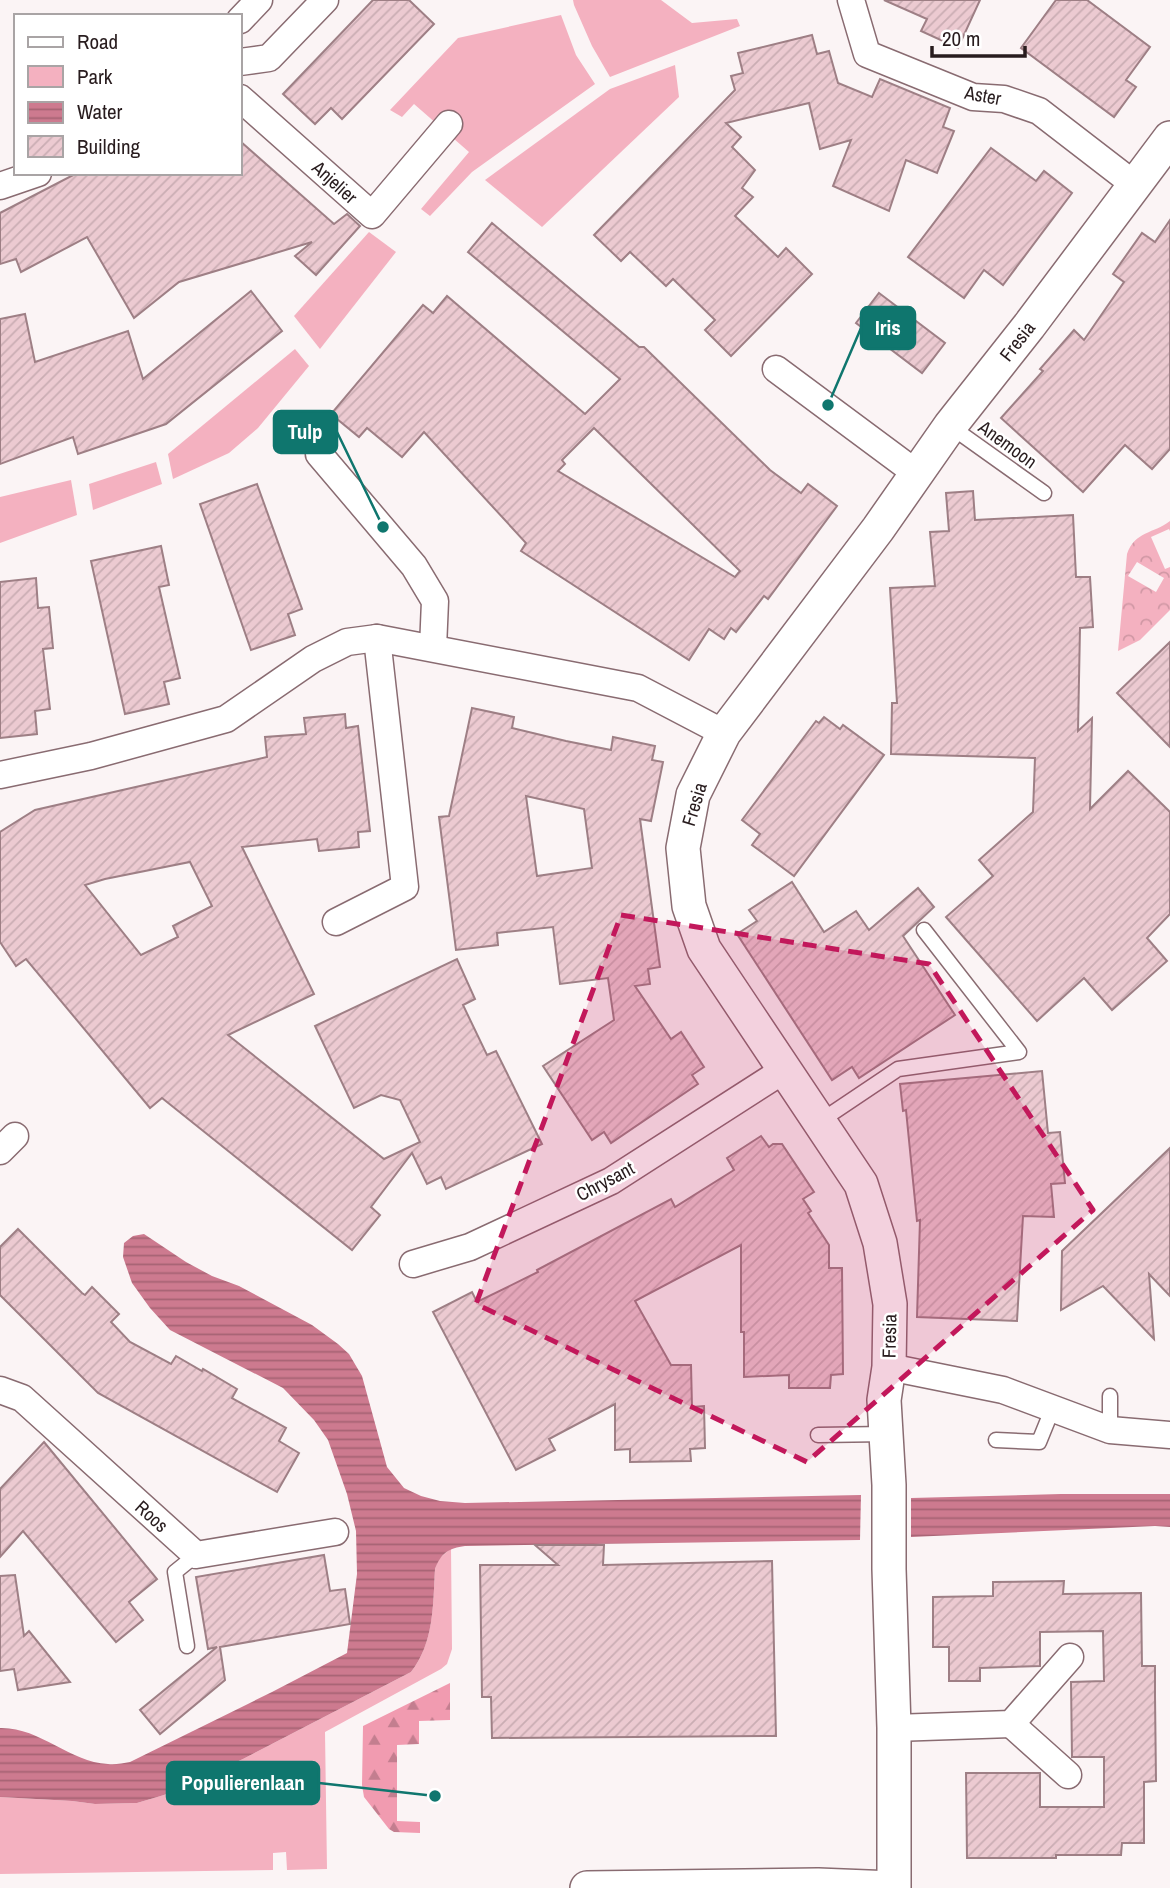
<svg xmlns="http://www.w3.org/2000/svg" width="1170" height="1888" font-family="'Archivo Narrow',sans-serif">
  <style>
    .green { fill: #f4b1c0 }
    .forest { fill: url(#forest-firs) }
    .park { fill: url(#park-crowns); fill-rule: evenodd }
    .water { fill: url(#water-rules) }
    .building { fill: url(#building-hatch); stroke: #9e7f85; stroke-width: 2; fill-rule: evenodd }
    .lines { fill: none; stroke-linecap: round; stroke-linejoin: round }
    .service-casing { stroke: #896b71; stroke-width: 17 }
    .minor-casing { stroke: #896b71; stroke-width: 29 }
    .tertiary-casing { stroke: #896b71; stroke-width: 36 }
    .service { stroke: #fff; stroke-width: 14 }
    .minor { stroke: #fff; stroke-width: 26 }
    .tertiary { stroke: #fff; stroke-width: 33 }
    .marked { fill: #c2185b; fill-opacity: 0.2; stroke: #c2185b; stroke-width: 5; stroke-dasharray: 14 9; stroke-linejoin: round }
    .labels { text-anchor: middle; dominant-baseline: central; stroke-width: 5; stroke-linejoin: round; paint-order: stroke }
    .street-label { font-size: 19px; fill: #281c1e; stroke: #fff }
    .leader { fill: none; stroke: #0f766e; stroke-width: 2.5 }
    .callout-dot { fill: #0f766e; stroke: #fff; stroke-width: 2.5 }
    .callout { fill: #0f766e; stroke: #0f766e; stroke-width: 2.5 }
    .callout-label { font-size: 21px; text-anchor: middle; font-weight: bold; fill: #fff }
  </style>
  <defs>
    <pattern id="forest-firs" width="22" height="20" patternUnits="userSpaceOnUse" patternTransform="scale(1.75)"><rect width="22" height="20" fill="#f19bb0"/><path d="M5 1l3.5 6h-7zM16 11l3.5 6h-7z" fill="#c37e8f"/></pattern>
    <pattern id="park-crowns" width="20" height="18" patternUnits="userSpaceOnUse" patternTransform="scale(1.75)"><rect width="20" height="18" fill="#f4b1c0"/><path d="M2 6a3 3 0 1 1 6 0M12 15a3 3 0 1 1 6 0" fill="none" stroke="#d198a5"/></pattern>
    <pattern id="water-rules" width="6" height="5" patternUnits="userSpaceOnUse" patternTransform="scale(1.75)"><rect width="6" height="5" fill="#cd7a8f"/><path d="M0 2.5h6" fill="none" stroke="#a66374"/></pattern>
    <pattern id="building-hatch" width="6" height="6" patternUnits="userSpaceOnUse" patternTransform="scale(1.75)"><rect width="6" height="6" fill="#eccad1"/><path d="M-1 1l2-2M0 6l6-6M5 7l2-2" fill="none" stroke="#caadb3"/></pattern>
  </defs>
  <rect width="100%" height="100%" fill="#fbf4f5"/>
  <g class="green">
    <polygon points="573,0 661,0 692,23 737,19 740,26 610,77 592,46 574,5"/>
    <polygon points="561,15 576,55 595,84 472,172 430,216 421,209 469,152 414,104 402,117 390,110 458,38"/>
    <polygon points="675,65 679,97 542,227 485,180 610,89"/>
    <polygon points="369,232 396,252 320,349 294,316"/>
    <polygon points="295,349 309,366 258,428 229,453 173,479 168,454"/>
    <polygon points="156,462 162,484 93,510 89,484"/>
    <polygon points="71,480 77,515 0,543 0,497"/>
    <path d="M451,1548l1,101 -5,15 -6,5 -116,63 2,137 -40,1 -1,-18 -13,1v17l-273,4v-77l72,4 23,3 42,-1 27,-8 79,-36 168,-87c23,-29 22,-68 24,-103l3,-9z"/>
  </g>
  <polygon class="forest" points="450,1683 450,1720 419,1721 419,1744 397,1745 397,1821 420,1822 420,1833 394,1832 389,1829 364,1797 362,1785 363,1726"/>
  <path class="park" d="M1170,521v10l-1,-2 -18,8 14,32 5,-2v43l-30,30 -22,11 9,-97c8,-23 26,-20 43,-33zM1137,562l27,16 -8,14 -28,-16z"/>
  <g class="water">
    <path d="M144,1234l42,28 26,14 27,10 73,39 26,19 11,10 13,22 25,91 17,21 17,8 19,5 25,2 396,-8 -1,45 -395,6c-16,2 -24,7 -30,23 -2,36 -1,74 -24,103l-168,87 -79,36 -27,8 -42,1 -23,-3 -72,-4v-69c40,-1 69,34 108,36 7,1 15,-1 22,-2l142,-70 75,-39 10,-79 -1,-43 -9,-37 -19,-54 -14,-20 -31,-32 -113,-58 -20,-22 -18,-25 -9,-26 1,-14 9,-7z"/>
    <polygon points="1061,1494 1170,1494 1170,1527 1155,1526 911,1537 911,1498"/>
  </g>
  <g class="building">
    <polygon points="373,0 409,0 434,24 342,119 331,108 315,124 283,94"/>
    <polygon points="884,0 980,0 958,48 921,31 927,19"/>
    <polygon points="1056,0 1087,0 1150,47 1126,80 1136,87 1114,117 1021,48"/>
    <polygon points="812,35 817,54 829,51 838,83 872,97 880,79 950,108 943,127 954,131 937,173 906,160 889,211 833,186 851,140 820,149 809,103 726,123 741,137 732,147 755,170 742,188 753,197 735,216 778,257 786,248 812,274 731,356 705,330 715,320 673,279 666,286 630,252 621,261 594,235 735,90 731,76 743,73 738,53"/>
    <polygon points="240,141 334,224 347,214 360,226 316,275 295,256 312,242 179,282 134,318 87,237 21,272 16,259 0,264 0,213 77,173 240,173"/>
    <polygon points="991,148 1036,181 1044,171 1072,193 1003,285 984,270 964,298 908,257"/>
    <polygon points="1170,220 1170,449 1152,469 1125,445 1083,492 1001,418 1043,371 1040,369 1074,330 1084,340 1124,282 1113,274 1142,233 1155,242"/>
    <path d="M492,223l147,124h5l126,123 31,23 7,-9 29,22 -69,93 -4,-3 -28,36 -5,-4 -7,11 -15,-10 -20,31 -168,-109 5,-8 -102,-111 -22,25 -35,-29 -8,9 -28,-23 92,-109 10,8 14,-17 138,118 35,-35 -152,-127zM594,428l146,143 -5,6 -177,-106 7,-7 -3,-4z"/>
    <polygon points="251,291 282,331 166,424 78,454 73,437 0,464 0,319 25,314 35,362 128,331 143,379"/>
    <polygon points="879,293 945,343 922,373 856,323"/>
    <polygon points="257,484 302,609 288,614 295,635 251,650 200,504"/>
    <polygon points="973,491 975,520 1073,515 1076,577 1090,577 1093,627 1080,628 1078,731 1092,718 1090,809 1128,771 1170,812 1170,914 1147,938 1167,961 1112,1010 1084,978 1037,1021 946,917 993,876 979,860 1033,812 1035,758 891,754 892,703 897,703 890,588 935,586 930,532 949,531 946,493"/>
    <polygon points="161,546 169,585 159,587 180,678 164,682 169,704 125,714 91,561"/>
    <polygon points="36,578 38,608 49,607 53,648 43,649 50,709 35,711 37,734 0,738 0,582"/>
    <polygon points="1170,642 1170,747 1117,693"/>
    <path d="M472,708l42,9 -2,11 54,13 45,9 2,-13 42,9 -3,14 11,2 -12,59 -11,-2 20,148 -12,2 2,15 -15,2 36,53 10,-7 23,35 -12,8 6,9 -87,59 -7,-11 -12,8 -49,-74 71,-46 -6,-42 -48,6 -7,-57 -56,6 1,12 -42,5 -17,-133 10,-1zM526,796l58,13 8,59 -55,8z"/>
    <path d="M345,714l1,14 12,-2 12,105 -12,1 1,15 -40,4 -2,-12 -75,8 72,147 -86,41 156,124 36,-17 -20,-42 -19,-5 -27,13 -39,-82 142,-67 18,40 -12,6 24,50 9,-4 46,93 -96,45 -5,-12 -14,7 -15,-31 -41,54 9,8 -28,35 -190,-152 -12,10 -124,-149 -10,7 -16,-24v-110l35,-22 232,-53 -2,-20 41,-3 -2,-16zM190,862l22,44 -39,20 5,11 -37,18 -56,-70 20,-6z"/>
    <polygon points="824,717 840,729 843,725 884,755 794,876 752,845 760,834 742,820 816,721 819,723"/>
    <polygon points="792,882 824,932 856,911 869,930 918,888 934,907 903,936 955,1015 859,1078 852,1067 832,1080 737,934 757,921 749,910"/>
    <polygon points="1042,1071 1048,1133 1060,1132 1065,1183 1051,1184 1054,1217 1023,1216 1017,1321 917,1317 920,1220 917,1221 906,1110 903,1111 900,1084"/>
    <polygon points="761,1136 769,1147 773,1144 782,1144 814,1192 803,1199 811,1211 808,1213 829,1245 829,1268 842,1268 843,1374 831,1375 830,1388 789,1388 789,1375 744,1377 744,1332 741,1332 741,1245 635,1301 671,1365 691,1365 692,1407 704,1406 705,1448 690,1449 691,1461 630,1462 630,1449 615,1450 615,1404 549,1439 555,1450 516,1470 433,1312 472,1292 477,1302 538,1272 537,1270 671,1199 675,1207 734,1170 727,1158"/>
    <polygon points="1170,1148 1170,1296 1149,1274 1154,1339 1103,1286 1061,1310 1062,1251"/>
    <polygon points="18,1229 82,1293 85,1295 92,1287 119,1314 111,1322 130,1342 171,1364 176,1356 202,1371 203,1369 237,1389 232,1398 286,1428 279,1441 299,1453 277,1492 98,1393 0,1295 0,1247"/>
    <polygon points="44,1442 157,1579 129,1602 143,1620 116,1642 23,1531 0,1557 0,1489"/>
    <polygon points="535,1545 604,1545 603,1565 772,1561 776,1736 492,1738 491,1697 482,1697 480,1565 558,1565"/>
    <polygon points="324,1555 330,1591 345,1589 350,1624 220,1647 225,1680 160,1734 140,1710 217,1647 208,1649 196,1577"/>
    <polygon points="15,1575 24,1636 29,1631 70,1682 18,1690 14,1669 0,1671 0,1576"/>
    <polygon points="1064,1581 1063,1594 1141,1593 1142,1666 1155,1666 1155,1696 1156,1781 1144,1782 1144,1843 1122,1843 1121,1855 1056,1855 1056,1858 967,1858 966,1773 1040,1773 1040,1807 1104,1807 1104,1757 1072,1757 1071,1682 1104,1681 1103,1631 1040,1632 1040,1666 980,1668 980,1681 949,1681 949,1647 933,1647 933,1597 993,1596 993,1582"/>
  </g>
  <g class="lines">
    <defs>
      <g id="service">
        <polyline points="950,426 1044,493"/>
        <polyline points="819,1122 898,1069 1019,1052 924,930"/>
        <polyline points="1110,1430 1110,1396"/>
        <polyline points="818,1435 887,1434"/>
        <polyline points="996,1440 1039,1442 1052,1410"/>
        <polyline points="187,1646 175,1572 196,1555"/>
      </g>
      <g id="minor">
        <polyline points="851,0 867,54 973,97 1004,99 1039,111 1135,185"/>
        <polyline points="240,20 259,0"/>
        <polyline points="240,62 269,58 325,0"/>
        <polyline points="240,98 372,215 449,124"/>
        <polyline points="0,186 38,173"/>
        <polyline points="776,369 916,473"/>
        <polyline points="319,454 414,566 435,601 433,648"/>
        <polyline points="0,775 91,756 226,719 313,659 347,642 377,638 638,688 724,733"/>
        <polyline points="336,922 405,887 377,638"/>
        <polyline points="0,1151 15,1136"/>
        <polyline points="413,1264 470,1247 611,1181 784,1070"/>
        <polyline points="889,1367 1003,1390 1110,1430 1170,1435"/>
        <polyline points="0,1390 22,1398 196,1555 335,1532"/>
        <polyline points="1011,1724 1068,1775"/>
        <polyline points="894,1728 1011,1724 1070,1657"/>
      </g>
      <g id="tertiary">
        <polyline points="587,1888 818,1885 893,1888"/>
        <polyline points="894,1888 894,1728 889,1569 889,1485 884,1400 889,1367 890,1304 880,1243 861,1184 704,949 689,906 683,848 693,795 724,733 878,529 950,426 1029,326 1170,138"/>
      </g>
    </defs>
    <use href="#service" class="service-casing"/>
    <use href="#minor" class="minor-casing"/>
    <use href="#tertiary" class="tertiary-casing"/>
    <use href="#service" class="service"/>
    <use href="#minor" class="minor"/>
    <use href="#tertiary" class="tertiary"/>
  </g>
  <path class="marked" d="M621,915l308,49 164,246 -286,252 -331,-158z"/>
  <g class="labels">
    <g class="street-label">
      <text transform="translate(983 95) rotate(11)">Aster</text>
      <text transform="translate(335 182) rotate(42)">Anjelier</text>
      <text transform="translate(1017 341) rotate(-52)">Fresia</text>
      <text transform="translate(1008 444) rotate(36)">Anemoon</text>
      <text transform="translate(694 804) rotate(-73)">Fresia</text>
      <text transform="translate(605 1181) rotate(-28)">Chrysant</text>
      <text transform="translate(889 1336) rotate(-89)">Fresia</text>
      <text transform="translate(152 1516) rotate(42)">Roos</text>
    </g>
  </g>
  <path class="leader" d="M828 405L861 328M383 527L337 432M435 1796L319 1783"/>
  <g class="callout-dot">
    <circle cx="828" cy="405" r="7"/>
    <circle cx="383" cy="527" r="7"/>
    <circle cx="435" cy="1796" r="7"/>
  </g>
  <g class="callout">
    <rect x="861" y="307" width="54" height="42" rx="7"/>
    <rect x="274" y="411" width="63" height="42" rx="7"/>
    <rect x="167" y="1762" width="152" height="42" rx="7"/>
  </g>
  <g class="callout-label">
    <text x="888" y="335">Iris</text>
    <text x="305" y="439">Tulp</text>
    <text x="243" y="1790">Populierenlaan</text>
  </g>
  <rect x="14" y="14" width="228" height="161" fill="#ffffff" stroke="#a9a4a5" stroke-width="2"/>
  <rect x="28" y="37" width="35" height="10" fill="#ffffff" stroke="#a9a4a5" stroke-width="2"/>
  <text x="77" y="49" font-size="21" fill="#281c1e">Road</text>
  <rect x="28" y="66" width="35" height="21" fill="#f4b1c0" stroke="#a9a4a5" stroke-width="2"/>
  <text x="77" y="84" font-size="21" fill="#281c1e">Park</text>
  <rect x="28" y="102" width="35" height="21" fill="url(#water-rules)" stroke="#a9a4a5" stroke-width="2"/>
  <text x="77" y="119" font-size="21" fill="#281c1e">Water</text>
  <rect x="28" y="136" width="35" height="21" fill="url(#building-hatch)" stroke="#a9a4a5" stroke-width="2"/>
  <text x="77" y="154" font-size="21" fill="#281c1e">Building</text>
  <path d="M932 46v10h93v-10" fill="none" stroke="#281c1e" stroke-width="3.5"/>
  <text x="942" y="46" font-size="21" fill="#281c1e" stroke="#ffffff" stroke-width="5" paint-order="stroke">20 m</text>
</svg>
